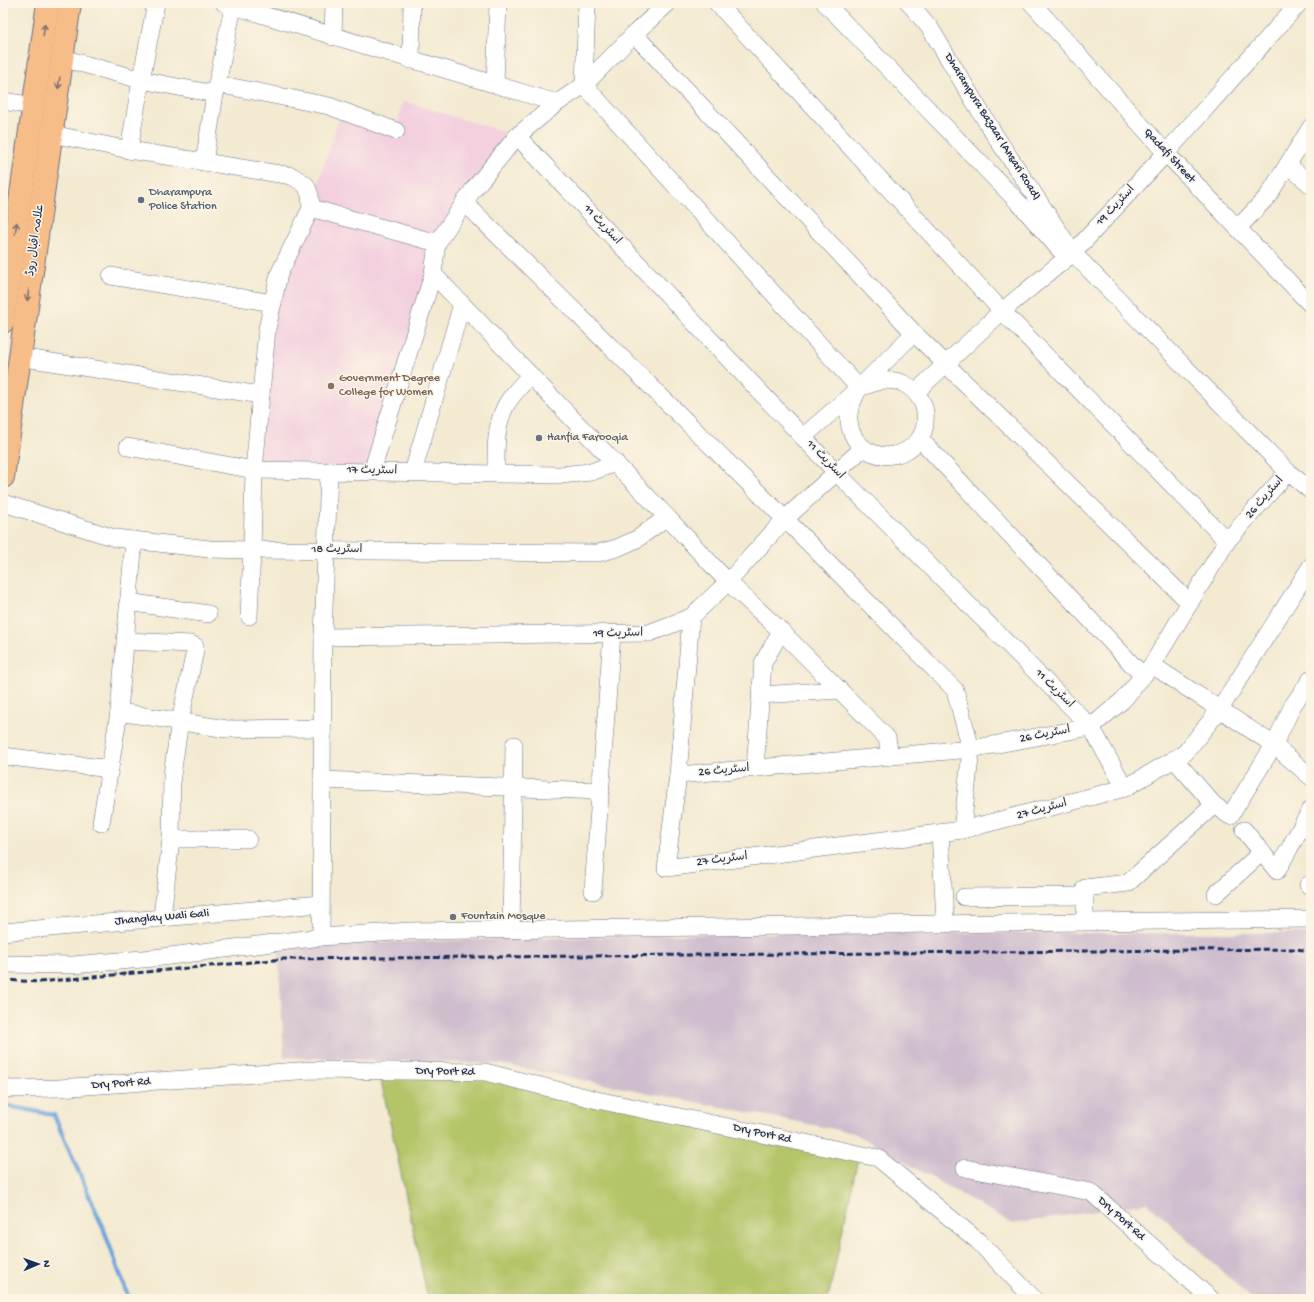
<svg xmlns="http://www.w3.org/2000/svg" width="1314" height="1302" font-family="'Gochi Hand','Playpen Sans Arabic',sans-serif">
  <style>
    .built { fill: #f3cfdf }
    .industrial { fill: #cfbdce }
    .green { fill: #b4c467; stroke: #687a62 }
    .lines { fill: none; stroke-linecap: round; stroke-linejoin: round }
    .stream { stroke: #6ca3da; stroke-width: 4.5 }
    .minor-casing { stroke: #677086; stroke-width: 18 }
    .primary-casing { stroke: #677086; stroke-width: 24 }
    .minor { stroke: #fff; stroke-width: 17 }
    .primary { stroke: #f7bd88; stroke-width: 22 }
    .rail { stroke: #1b2f5e; stroke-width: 3; stroke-dasharray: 6 3; stroke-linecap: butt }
    .oneway { stroke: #7e6f71 }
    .service-dot { fill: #5c6f8a; stroke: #fcf5e5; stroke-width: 1.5 }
    .education-dot { fill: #8d6e63; stroke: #fcf5e5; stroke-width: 1.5 }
    .worship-dot { fill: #6b7280; stroke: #fcf5e5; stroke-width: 1.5 }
    .labels { text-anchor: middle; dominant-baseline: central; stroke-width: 3; stroke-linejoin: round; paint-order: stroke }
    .street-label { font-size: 12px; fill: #1b2f5e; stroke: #fcf5e5 }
    .service-label { font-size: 12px; fill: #4e5e75; stroke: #fcf5e5; text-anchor: start }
    .education-label { font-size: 12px; fill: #785e54; stroke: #fcf5e5; text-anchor: start }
    .worship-label { font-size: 12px; fill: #5b616d; stroke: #fcf5e5; text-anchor: start }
  </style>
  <rect width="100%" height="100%" fill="#fcf5e5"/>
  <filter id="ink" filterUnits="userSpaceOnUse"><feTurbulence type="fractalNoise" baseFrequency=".025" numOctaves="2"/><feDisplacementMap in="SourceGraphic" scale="8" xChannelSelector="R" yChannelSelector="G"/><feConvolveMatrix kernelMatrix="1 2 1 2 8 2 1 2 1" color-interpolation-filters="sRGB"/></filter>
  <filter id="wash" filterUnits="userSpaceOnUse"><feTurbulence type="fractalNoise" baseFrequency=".012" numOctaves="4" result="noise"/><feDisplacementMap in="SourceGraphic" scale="16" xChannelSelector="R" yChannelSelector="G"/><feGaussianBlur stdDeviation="0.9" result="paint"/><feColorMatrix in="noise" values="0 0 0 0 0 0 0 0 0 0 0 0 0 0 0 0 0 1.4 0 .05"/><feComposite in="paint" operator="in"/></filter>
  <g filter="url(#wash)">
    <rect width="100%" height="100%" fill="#f3ead1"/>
    <g class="built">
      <polygon points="403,101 517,136 437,243 372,471 254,470 273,303 311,208 341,111 396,131"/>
      <polygon points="3,1092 9,1093 3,1161"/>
    </g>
    <polygon class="industrial" points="753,933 1311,933 1311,1299 1252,1299 1148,1203 1013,1224 854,1133 501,1064 284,1057 278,945"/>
    <polygon class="green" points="379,1071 485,1072 859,1154 828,1299 428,1299"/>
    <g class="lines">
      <polyline class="stream" points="3,1105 54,1115 104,1230 129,1299"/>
    </g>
  </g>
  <g filter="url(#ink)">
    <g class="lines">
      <defs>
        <g id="minor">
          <polyline points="224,3 557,103"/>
          <polyline points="587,3 584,85 859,388"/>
          <polyline points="668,3 634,34 584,85 557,103 517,136 473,190 437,243 433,274 667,517 728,582 781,631 887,738 890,756"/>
          <polyline points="717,3 1002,311 1227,541"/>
          <polyline points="825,3 1018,202 1060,250"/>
          <polyline points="909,3 930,28 994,134 1073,253 1288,472 1311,491"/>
          <polyline points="1032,3 1166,153 1311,305"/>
          <polyline points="634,34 914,333 1190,603"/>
          <polyline points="333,37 334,3"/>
          <polyline points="62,58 141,80 215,94"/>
          <polyline points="411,60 412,3"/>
          <polyline points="217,84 329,106 396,131"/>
          <polyline points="495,84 498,3"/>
          <polyline points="3,101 34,106"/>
          <polyline points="52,134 129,150 292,176 306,185 310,195 311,208 437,243"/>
          <polyline points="517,136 836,472 1091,727 1125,788"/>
          <polyline points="129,150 141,80 156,3"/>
          <polyline points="204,162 215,94 233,7"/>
          <polyline points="1288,165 1311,185"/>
          <polyline points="464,202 785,519 955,690 971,749 962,830"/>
          <polyline points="1238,228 1268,196 1311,127"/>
          <polyline points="111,276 273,303"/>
          <polyline points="19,357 261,395"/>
          <path d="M883,380c17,0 28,4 38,20 4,7 5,15 4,23 0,7 -4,14 -8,19 -26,28 -71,10 -68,-28 1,-9 6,-18 10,-26z"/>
          <polyline points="916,392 1002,311 1073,253 1166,153 1299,3"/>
          <polyline points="803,437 859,388 914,333"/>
          <polyline points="920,439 1143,676"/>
          <polyline points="128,447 254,470 560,475 591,472 616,463"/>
          <polyline points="329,471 323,637 321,937 410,931 1311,919"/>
          <polyline points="372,471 433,274"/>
          <polyline points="413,472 462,304"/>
          <path d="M496,473c0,-22 -1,-46 9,-66 6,-12 17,-22 25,-32"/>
          <polyline points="3,503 115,538 209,549 252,550 598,553 617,548 637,539 667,517"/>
          <polyline points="128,602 208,614"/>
          <polyline points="249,616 252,550 254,470 267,329 279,274 311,208"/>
          <polyline points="691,617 678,775 666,868 962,830 1125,788 1185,753 1220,709 1311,566"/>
          <polyline points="323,637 649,633 691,617 728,582 785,519 863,448"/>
          <polyline points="125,641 191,644 195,646 195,651 180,721 172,775 171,839 162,917"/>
          <polyline points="1152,665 1274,745 1311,777"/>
          <polyline points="760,695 840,690"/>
          <polyline points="119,712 227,729 322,728"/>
          <polyline points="3,756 110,769"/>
          <polyline points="1174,759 1214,805 1230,816 1274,745 1293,705 1311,679"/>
          <polyline points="755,768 763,663 781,631"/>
          <polyline points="678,775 971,749 1091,727 1123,700 1152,665 1227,541 1288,472"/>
          <polyline points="322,780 601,791"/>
          <polyline points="101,823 119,712 134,540"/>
          <polyline points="1244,830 1277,871 1311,809"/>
          <polyline points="940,833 945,919"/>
          <polyline points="171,839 248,839"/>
          <polyline points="1308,885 1311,885"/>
          <polyline points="593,891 612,634"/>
          <polyline points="1216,894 1262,852"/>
          <polyline points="964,897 1085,896"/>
          <polyline points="1085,916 1085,888 1128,883 1214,805"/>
          <polyline points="511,930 514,745"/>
          <polyline points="3,932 320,904"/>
          <polyline points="3,964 73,965 154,958 321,937"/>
          <polyline points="3,1088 11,1089 59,1088 312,1070 485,1072 597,1100 878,1158 978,1241 1034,1299"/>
          <polyline points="965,1168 1091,1192 1211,1299"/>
        </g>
        <g id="primary">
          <polyline points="3,322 48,3"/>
          <polyline points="3,477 70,3"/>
        </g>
      </defs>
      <use href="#minor" class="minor-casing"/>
      <use href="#primary" class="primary-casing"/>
      <use href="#minor" class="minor"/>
      <use href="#primary" class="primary"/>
      <polyline class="rail" points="3,980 39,982 284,959 1295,949 1311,951"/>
    </g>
    <defs><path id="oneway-shaft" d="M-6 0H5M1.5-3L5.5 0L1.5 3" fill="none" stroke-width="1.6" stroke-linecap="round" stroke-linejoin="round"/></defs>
    <g class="oneway">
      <use href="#oneway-shaft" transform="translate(44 30) rotate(-82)"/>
      <use href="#oneway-shaft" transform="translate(59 83) rotate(98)"/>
      <use href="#oneway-shaft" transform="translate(16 228) rotate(-82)"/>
      <use href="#oneway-shaft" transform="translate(28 295) rotate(98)"/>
    </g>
  </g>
  <circle class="service-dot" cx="141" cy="200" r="4"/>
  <circle class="education-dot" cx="331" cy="386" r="4"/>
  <g class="worship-dot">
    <circle cx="539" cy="438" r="4"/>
    <circle cx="453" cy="917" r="4"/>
  </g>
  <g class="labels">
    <g class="street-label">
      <text transform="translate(992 127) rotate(58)">Dharampura Bazaar (Ansari Road)</text>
      <text transform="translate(1169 156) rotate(47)">Qadafi Street</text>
      <text transform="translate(1116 206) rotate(-47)">اسٹریٹ 19</text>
      <text transform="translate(602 225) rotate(47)">اسٹریٹ 11</text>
      <text transform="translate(36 240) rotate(-82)">علامہ اقبال روڈ</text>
      <text transform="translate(825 460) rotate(46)">اسٹریٹ 11</text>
      <text transform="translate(372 471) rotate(1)">اسٹریٹ 17</text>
      <text transform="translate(1265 498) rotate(-49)">اسٹریٹ 26</text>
      <text x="337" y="550">اسٹریٹ 18</text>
      <text transform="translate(618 634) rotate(-1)">اسٹریٹ 19</text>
      <text transform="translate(1054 689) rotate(45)">اسٹریٹ 11</text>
      <text transform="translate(1045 735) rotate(-11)">اسٹریٹ 26</text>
      <text transform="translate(724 771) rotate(-5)">اسٹریٹ 26</text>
      <text transform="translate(1042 810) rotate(-15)">اسٹریٹ 27</text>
      <text transform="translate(722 860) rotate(-7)">اسٹریٹ 27</text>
      <text transform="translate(162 918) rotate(-5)">Jhanglay Wali Gali</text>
      <text transform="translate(445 1072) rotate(1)">Dry Port Rd</text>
      <text transform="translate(121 1084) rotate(-4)">Dry Port Rd</text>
      <text transform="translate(762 1134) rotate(12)">Dry Port Rd</text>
      <text transform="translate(1121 1219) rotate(42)">Dry Port Rd</text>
    </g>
    <g class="service-label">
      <text x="149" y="193">Dharampura<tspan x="149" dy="14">Police Station</tspan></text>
    </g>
    <g class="education-label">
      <text x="339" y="379">Government Degree<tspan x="339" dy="14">College for Women</tspan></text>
    </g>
    <g class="worship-label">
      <text x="547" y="438">Hanfia Farooqia</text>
      <text x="461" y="917">Fountain Mosque</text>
    </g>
  </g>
  <rect width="1314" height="1302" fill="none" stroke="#fcf5e5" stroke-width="16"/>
  <g transform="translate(38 1264) rotate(88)" stroke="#fcf5e5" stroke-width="3" paint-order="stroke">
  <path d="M0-3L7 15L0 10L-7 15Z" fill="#1b2f5e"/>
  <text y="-6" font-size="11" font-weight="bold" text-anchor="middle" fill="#1b2f5e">N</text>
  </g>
</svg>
